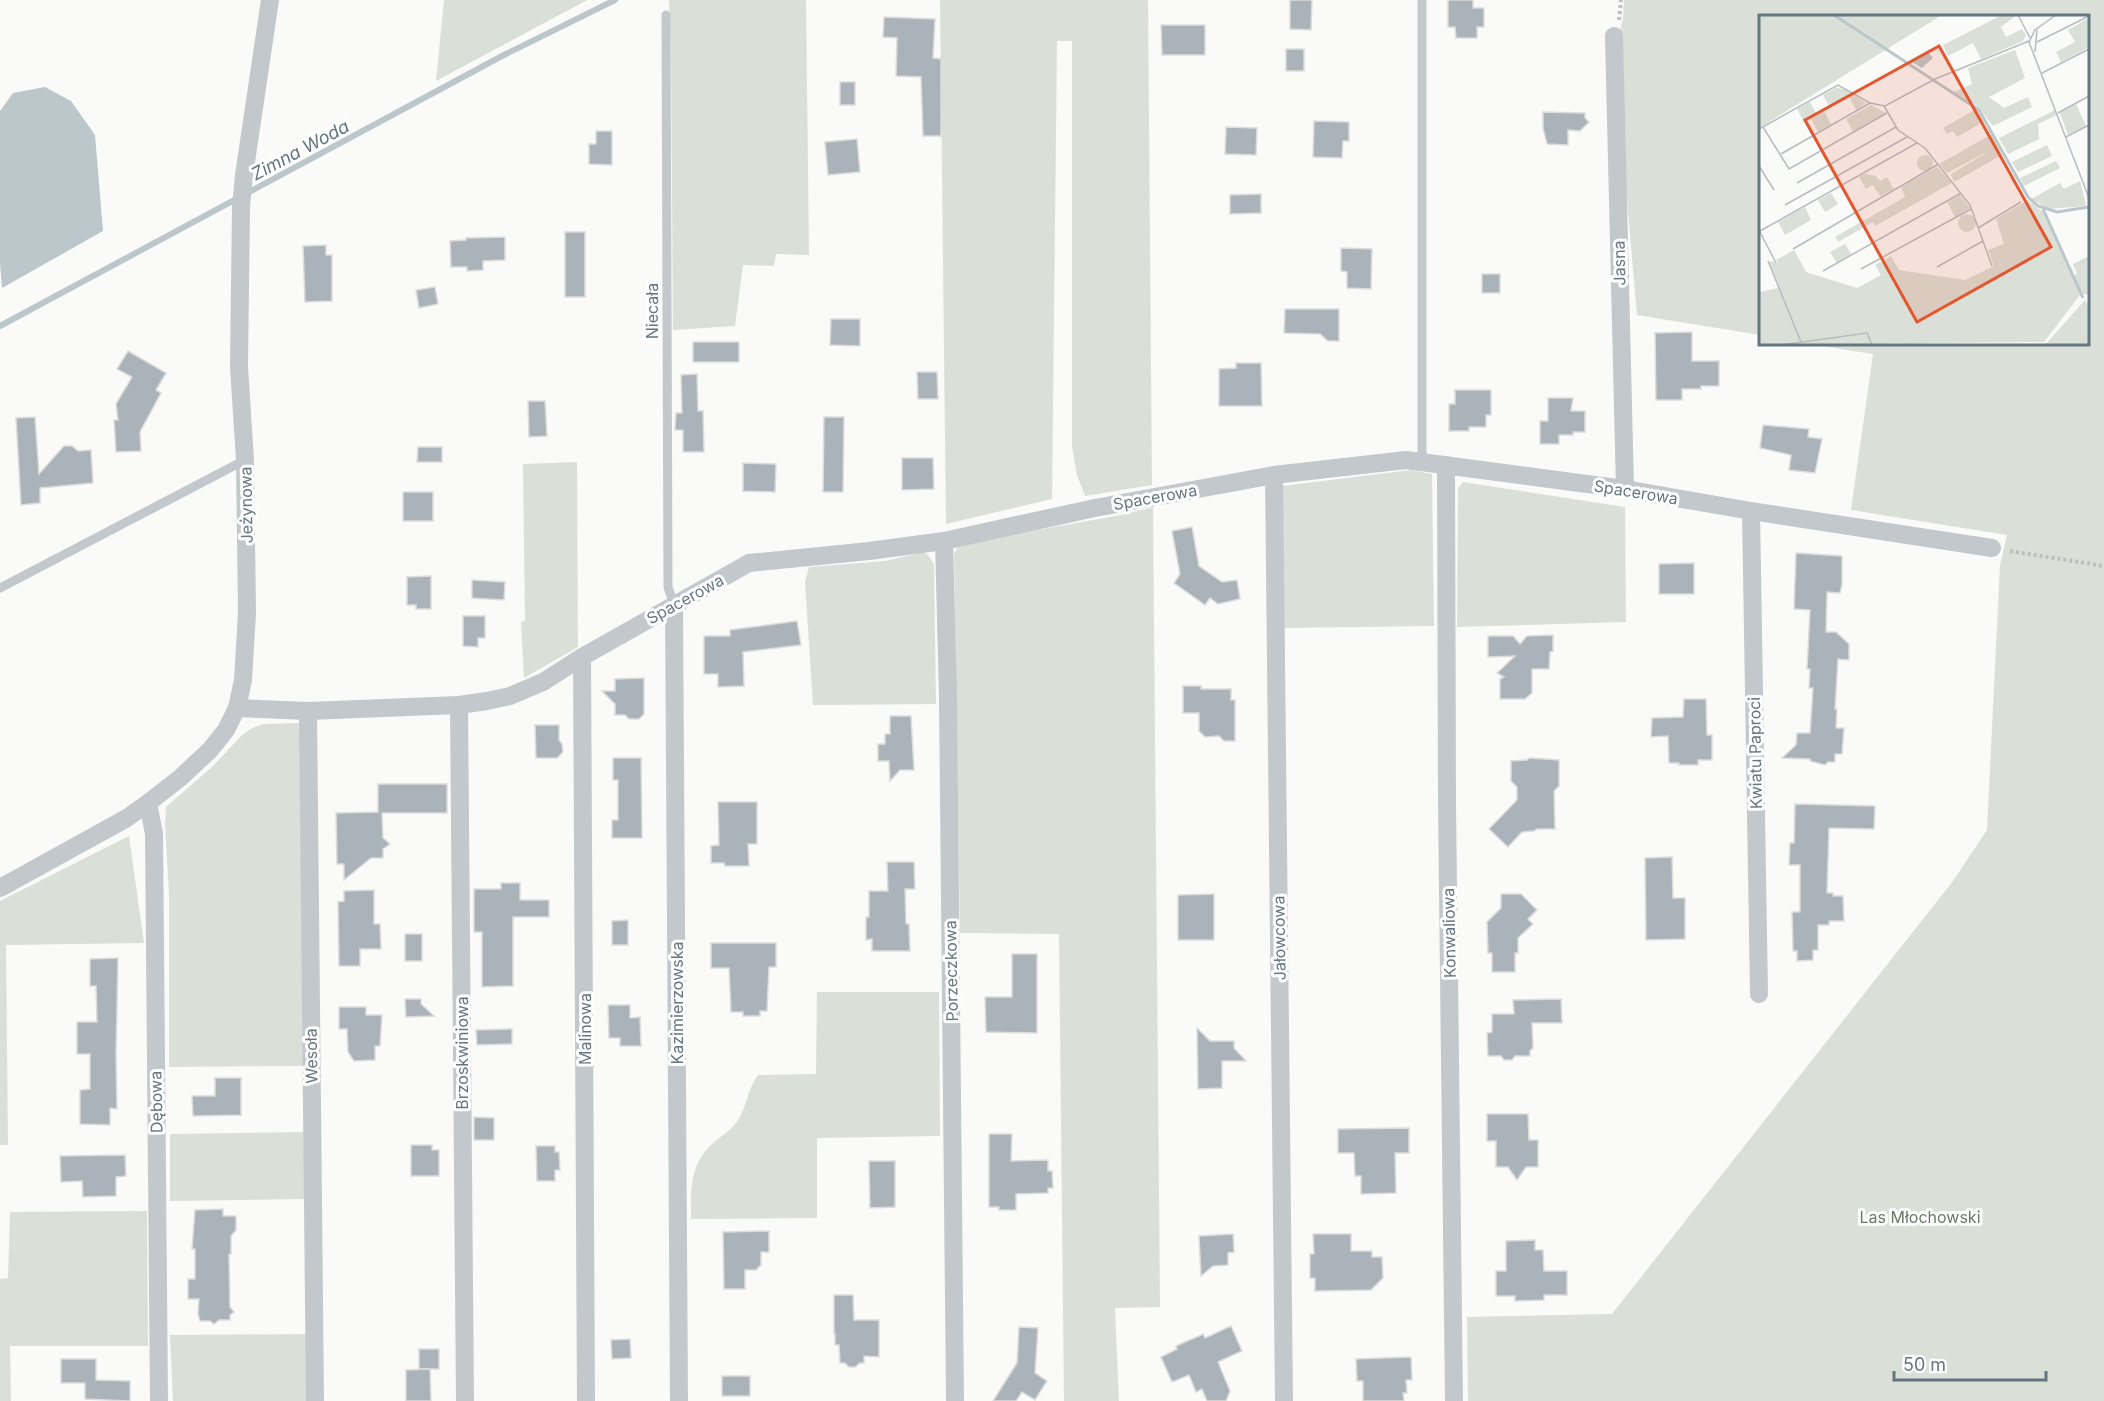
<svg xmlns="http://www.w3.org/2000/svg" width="2104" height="1401" font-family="Inter,sans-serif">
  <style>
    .green { fill: #dadfd7 }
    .water { fill: #bbc7cb }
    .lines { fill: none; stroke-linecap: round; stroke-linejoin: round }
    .stream { stroke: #bbc7cb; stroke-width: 6 }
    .building { fill: #aab3b9; stroke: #dcdcda; stroke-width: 1.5 }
    .path { stroke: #bbbfc2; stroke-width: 4; stroke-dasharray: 3 3; stroke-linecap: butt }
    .service { stroke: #c3c8cc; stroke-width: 9 }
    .minor { stroke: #c3c8cc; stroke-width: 18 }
    .labels { text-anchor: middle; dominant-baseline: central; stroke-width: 6; stroke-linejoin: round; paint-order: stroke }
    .street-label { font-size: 16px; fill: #657683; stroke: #fff }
    .park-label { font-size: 16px; fill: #687a64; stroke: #fff }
    .water-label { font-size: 18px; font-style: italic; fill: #60757c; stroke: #fff }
    .inset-river { fill: none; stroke: #bbc7cb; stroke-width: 3 }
    .inset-road { fill: none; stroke: #b5bdc2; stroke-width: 1.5 }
    .view { fill: #e4572e; fill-opacity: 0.15; stroke: #e4572e; stroke-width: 3 }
    .inset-edge { fill: none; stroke: #657683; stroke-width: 3 }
  </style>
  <rect width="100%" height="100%" fill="#fafaf8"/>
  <g class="green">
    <polygon points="444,0 587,0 436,81"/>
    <polygon points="669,0 806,0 809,255 776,254 774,266 743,265 735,326 673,330 671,49"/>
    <polygon points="940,0 1148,0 1152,485 1085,496 1077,475 1072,447 1072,41 1057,41 1052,499 946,524"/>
    <polygon points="1624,0 2104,0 2104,1401 1468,1401 1467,1317 1612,1314 1953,881 1987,830 2000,565 2007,535 1851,510 1873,354 1809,344 2088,344 2088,16 1760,16 1760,335 1637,315 1625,177 1618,37 1623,19"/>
    <polygon points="577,462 578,647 524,678 521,622 525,621 523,464"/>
    <polygon points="1411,470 1432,474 1434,626 1282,628 1282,486"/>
    <polygon points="1463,482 1625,507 1626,622 1457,627 1458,488"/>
    <polygon points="1153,507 1160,1307 1115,1308 1119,1401 1064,1401 1059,934 960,933 954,554 959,544 1121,515"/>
    <polygon points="924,552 928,555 934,564 936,704 813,705 805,582 809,567 885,561"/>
    <polygon points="301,723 303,1066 169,1067 169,894 165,825 166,807 213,766 241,736 252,728 264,724"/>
    <polygon points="129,836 144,943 6,945 8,1145 0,1145 0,901"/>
    <path d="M817,992h122l1,144 -123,2v80l-126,1c0,-27 -2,-52 19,-73 10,-10 23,-16 30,-29 7,-14 9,-30 18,-42l58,-1z"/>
    <polygon points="304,1132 304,1199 170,1201 170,1134"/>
    <polygon points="147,1211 148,1346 10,1346 11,1401 0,1401 0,1279 8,1278 10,1212"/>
    <polygon points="306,1334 307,1401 173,1401 170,1335"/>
  </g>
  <polygon class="water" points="45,87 71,101 95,135 103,231 2,288 0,263 0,111 13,93"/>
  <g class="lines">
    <polyline class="stream" points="0,326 502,56 615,0"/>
  </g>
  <g class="building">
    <polygon points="1290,0 1312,0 1311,30 1290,29"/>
    <polygon points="1448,0 1473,0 1473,8 1484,8 1484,27 1477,27 1477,38 1456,38 1455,27 1448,27"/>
    <polygon points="884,17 935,19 933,58 941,59 941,136 923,136 921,77 896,76 897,38 883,37"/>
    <polygon points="1161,25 1205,25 1205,55 1162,55"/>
    <rect x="1286" y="49" width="18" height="22"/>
    <rect x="840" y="82" width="15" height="23"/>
    <polygon points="1543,112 1585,113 1585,118 1589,122 1580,131 1568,130 1568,145 1547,144 1543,128"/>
    <polygon points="1314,121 1349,122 1349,141 1343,141 1342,158 1313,157"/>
    <polygon points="1226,127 1257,128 1256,155 1225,154"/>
    <polygon points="596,131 612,131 612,165 589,164 589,144 596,144"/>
    <polygon points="857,139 860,172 828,175 825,142"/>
    <polygon points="1261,194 1261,213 1230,214 1230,195"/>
    <rect x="565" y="232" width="20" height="65"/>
    <polygon points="505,237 505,260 483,261 483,270 467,271 467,267 451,267 450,241 466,240 466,238"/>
    <polygon points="326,245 326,255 332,255 332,301 305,302 303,246"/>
    <polygon points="1341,248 1372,249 1371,289 1347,288 1347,272 1341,271"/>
    <rect x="1482" y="274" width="18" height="19"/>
    <polygon points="435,287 438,304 419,308 416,290"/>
    <polygon points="1285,309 1339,309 1339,341 1328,341 1320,334 1284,333"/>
    <polygon points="831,319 860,319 860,346 830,345"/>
    <polygon points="1692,332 1692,361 1719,361 1719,386 1701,386 1701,389 1682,389 1682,400 1656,400 1655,333"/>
    <rect x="693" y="342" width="46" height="20"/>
    <polygon points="128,351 166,373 156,390 161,393 140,432 141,451 116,452 114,420 118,420 116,404 132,377 117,369"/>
    <polygon points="1236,363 1261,363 1262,406 1219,406 1219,369 1236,368"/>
    <polygon points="917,372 937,372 938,399 918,399"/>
    <polygon points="697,374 698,411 703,411 704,452 683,452 683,430 675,430 676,413 682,413 681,375"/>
    <polygon points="1455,390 1491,390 1491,415 1486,415 1486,427 1469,427 1469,431 1449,431 1449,404 1455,404"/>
    <polygon points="1548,398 1573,398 1571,411 1585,411 1585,432 1573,432 1573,435 1559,435 1559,444 1540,444 1540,421 1548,421"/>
    <polygon points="528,401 545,401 547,436 529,437"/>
    <polygon points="35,417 39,474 64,446 72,446 78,451 91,450 93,483 40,488 40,503 21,505 16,418"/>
    <polygon points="824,417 844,417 843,492 823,492"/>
    <polygon points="1763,425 1809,429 1808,437 1822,439 1815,473 1789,470 1791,455 1760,448"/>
    <polygon points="418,447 442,447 442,462 417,462"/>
    <polygon points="902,458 933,458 934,489 902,490"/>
    <polygon points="743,463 776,464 775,492 743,491"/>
    <rect x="403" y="492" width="30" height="29"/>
    <polygon points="1192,527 1199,566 1222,582 1237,580 1240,599 1218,604 1210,598 1205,605 1174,583 1180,574 1172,531"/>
    <polygon points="1796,553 1842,556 1842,585 1840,593 1827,592 1826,632 1836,632 1849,644 1849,660 1838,659 1835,709 1837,709 1836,728 1844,728 1842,754 1835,754 1835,762 1828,762 1825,765 1810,761 1810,759 1782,758 1796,745 1797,733 1810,733 1813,688 1809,688 1810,669 1807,669 1810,610 1794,609"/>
    <polygon points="1694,563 1694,594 1659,594 1659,564"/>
    <polygon points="431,576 431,609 416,609 416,605 407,605 407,577"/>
    <polygon points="472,580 505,582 504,600 472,598"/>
    <polygon points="463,616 485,616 485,638 478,638 478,647 463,646"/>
    <polygon points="797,621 801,645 743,652 744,686 718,687 718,674 704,674 704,636 730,636 730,630"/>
    <polygon points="1553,635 1553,651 1550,652 1549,669 1532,669 1532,693 1525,699 1500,699 1500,679 1504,677 1497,673 1515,656 1488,657 1488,636 1513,636 1520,644 1527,636"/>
    <polygon points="644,678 644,714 639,719 629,719 625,715 615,715 615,704 602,691 615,691 615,679"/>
    <polygon points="1183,686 1201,686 1201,689 1231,689 1231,700 1235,700 1235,741 1224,741 1219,736 1205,737 1199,731 1199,713 1183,713"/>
    <polygon points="1684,699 1706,699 1707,735 1712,735 1712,760 1698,760 1698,765 1679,765 1679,763 1669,763 1668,736 1651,737 1652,718 1683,717"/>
    <polygon points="890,716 911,716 914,770 900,770 890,781 889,761 878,761 878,744 885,744 885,734 890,734"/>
    <polygon points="535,725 559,725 559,740 562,744 563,752 557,758 536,758"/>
    <polygon points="613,758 641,758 642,838 612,838 612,820 618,820 618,780 613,780"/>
    <polygon points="1529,758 1559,760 1559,786 1554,791 1555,829 1537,829 1534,831 1522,832 1508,847 1489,829 1517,800 1517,787 1511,781 1511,761 1527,760"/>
    <polygon points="378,784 447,784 447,813 382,813 383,838 390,844 383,849 383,858 371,858 344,880 344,864 337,864 336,813 378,812"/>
    <polygon points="718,802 757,802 757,844 748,844 749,866 725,866 724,863 711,863 711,846 719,845"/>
    <polygon points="1795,804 1875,806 1874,829 1829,828 1827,893 1833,893 1833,896 1843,896 1844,921 1829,921 1829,925 1818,925 1818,950 1813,950 1813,960 1797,961 1797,951 1793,951 1792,912 1800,912 1800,865 1789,865 1790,843 1794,843"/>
    <polygon points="1672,857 1673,898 1685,898 1685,939 1646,940 1645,858"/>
    <polygon points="887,862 914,862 915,889 905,889 906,924 909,924 910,951 872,951 872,939 866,940 866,917 869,917 869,891 888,891"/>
    <polygon points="501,883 520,883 520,900 549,900 549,917 513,917 513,986 482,987 482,932 474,932 474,889 501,889"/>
    <polygon points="374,890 374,924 380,924 381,949 360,949 360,966 339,966 338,902 344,901 344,891"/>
    <polygon points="1214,894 1214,940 1178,940 1178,895"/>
    <polygon points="1501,894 1521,894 1537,910 1528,919 1533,924 1518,938 1518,953 1515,953 1515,972 1492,972 1492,953 1488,953 1487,922 1501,908"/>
    <polygon points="628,920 628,945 612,945 612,921"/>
    <rect x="405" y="934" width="17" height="27"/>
    <polygon points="711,943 776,943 776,967 769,967 767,1011 760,1011 760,1016 743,1016 743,1012 731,1012 729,968 711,968"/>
    <polygon points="1012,954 1037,954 1037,1033 986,1032 985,997 1012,997"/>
    <polygon points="118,958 116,1054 117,1109 110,1108 110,1125 80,1124 80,1090 90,1089 90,1054 77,1054 77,1022 97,1022 96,986 90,986 90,959"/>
    <polygon points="405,999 421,999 421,1004 434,1016 406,1017"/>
    <polygon points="1561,999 1562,1023 1532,1023 1533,1048 1530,1051 1530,1056 1515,1056 1512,1060 1504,1060 1501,1056 1488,1056 1487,1033 1492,1032 1492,1014 1514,1014 1513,1000"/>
    <polygon points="608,1005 630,1005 630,1018 640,1017 641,1046 620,1046 620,1038 609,1038"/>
    <polygon points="339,1007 366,1007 366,1015 382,1015 380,1046 375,1046 375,1060 354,1061 348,1052 347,1029 339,1029"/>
    <polygon points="1197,1028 1210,1041 1234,1041 1234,1048 1246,1061 1222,1061 1222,1088 1198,1089"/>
    <polygon points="512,1029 512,1044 477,1045 476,1030"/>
    <polygon points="215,1078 241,1078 241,1115 193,1116 192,1096 215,1096"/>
    <polygon points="1487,1114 1528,1114 1529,1140 1538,1140 1538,1167 1526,1167 1517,1180 1508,1167 1496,1167 1496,1141 1487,1141"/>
    <polygon points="474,1117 494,1118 494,1140 474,1140"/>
    <polygon points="1409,1128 1409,1153 1395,1153 1396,1193 1361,1194 1361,1176 1355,1176 1354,1153 1338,1153 1338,1129"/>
    <polygon points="989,1134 1012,1134 1011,1161 1048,1160 1048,1171 1052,1171 1053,1188 1048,1188 1048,1193 1016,1194 1016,1210 999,1210 999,1207 989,1207"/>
    <polygon points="411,1145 432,1145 432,1150 439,1150 439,1176 411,1176"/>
    <polygon points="536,1146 555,1146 555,1152 559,1152 560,1170 555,1170 555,1181 537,1181"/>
    <polygon points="125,1155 126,1176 116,1177 116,1196 83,1197 82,1181 61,1182 60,1156"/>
    <polygon points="869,1161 895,1161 895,1207 870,1208"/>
    <polygon points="223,1209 223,1216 236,1216 236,1230 231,1236 231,1254 229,1254 230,1307 234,1312 230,1315 230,1320 219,1320 214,1324 210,1321 200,1321 198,1314 199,1299 188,1299 188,1279 195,1279 195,1249 192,1249 195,1210"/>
    <polygon points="769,1231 769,1252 761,1252 761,1265 756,1270 745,1270 745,1289 724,1289 723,1232"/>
    <polygon points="1233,1234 1234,1252 1228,1253 1228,1265 1213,1266 1201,1276 1199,1236"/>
    <polygon points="1313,1234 1351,1234 1351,1251 1372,1251 1372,1257 1382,1257 1383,1278 1371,1290 1315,1291 1315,1278 1310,1278 1310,1254 1314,1254"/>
    <polygon points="1535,1240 1535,1250 1543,1250 1544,1271 1567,1271 1567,1295 1544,1295 1544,1300 1515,1301 1515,1296 1496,1296 1496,1271 1506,1271 1506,1241"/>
    <polygon points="834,1295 853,1295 854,1320 879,1320 879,1357 864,1356 864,1363 860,1363 855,1367 849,1367 845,1363 840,1363 839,1345 835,1345 835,1334 834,1334"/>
    <polygon points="1231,1326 1242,1351 1218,1362 1230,1391 1226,1401 1207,1401 1202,1389 1196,1392 1189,1375 1172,1382 1161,1357 1177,1349 1176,1346 1199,1336 1203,1334 1205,1338"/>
    <polygon points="1019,1327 1038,1328 1035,1373 1047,1381 1035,1400 1022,1392 1016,1401 993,1401 1017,1363"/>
    <polygon points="630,1339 631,1358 612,1359 611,1340"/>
    <rect x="419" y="1349" width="20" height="20"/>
    <polygon points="1411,1357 1412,1380 1406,1380 1407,1393 1403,1393 1404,1401 1363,1401 1363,1381 1357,1381 1356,1359"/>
    <polygon points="61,1359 96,1359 96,1380 130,1381 130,1401 85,1399 85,1383 61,1383"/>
    <polygon points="430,1369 431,1401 406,1401 406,1370"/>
    <rect x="722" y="1376" width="28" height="20"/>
  </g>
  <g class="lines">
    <g class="path">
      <polyline points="1619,20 1621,0"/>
      <polyline points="2010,551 2104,566"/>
    </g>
    <g class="service">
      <polyline points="1422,0 1422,461"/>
      <polyline points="666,15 668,587 674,605"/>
      <polyline points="0,588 245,460"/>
    </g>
    <g class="minor">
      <polyline points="1614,36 1625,489"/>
      <polyline points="1446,465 1447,803 1454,1401"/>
      <polyline points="1274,475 1284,1401"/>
      <polyline points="1751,511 1759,994"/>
      <polyline points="944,541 948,696 955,1401"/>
      <polyline points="674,605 679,1401"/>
      <polyline points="582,657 586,1401"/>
      <polyline points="459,705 465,1401"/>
      <polyline points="237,708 308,711 459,705 487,701 510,696 543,682 582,657 749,563 869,551 944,541 1095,508 1274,475 1406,460 1625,489 1751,511 1992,548"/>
      <polyline points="308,711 315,1401"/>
      <polyline points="148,803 154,834 159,1401"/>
      <polyline points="0,888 127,818 148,803 180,778 210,750 226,730 237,708 243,680 247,613 245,460 239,367 241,207 244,175 270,0"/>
    </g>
  </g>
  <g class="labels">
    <g class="street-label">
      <text transform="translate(1619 263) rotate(-91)">Jasna</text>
      <text transform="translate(652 311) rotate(-90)">Niecała</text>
      <text transform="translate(1636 492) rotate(9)">Spacerowa</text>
      <text transform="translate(1155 497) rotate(-10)">Spacerowa</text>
      <text transform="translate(246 505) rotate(-91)">Jeżynowa</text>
      <text transform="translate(685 599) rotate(-29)">Spacerowa</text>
      <text transform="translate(1755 753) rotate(-91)">Kwiatu Paproci</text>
      <text transform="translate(1449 933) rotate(-91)">Konwaliowa</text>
      <text transform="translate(1279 938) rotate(-91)">Jałowcowa</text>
      <text transform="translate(951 971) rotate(-91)">Porzeczkowa</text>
      <text transform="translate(677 1003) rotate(-90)">Kazimierzowska</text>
      <text transform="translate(585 1029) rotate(-90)">Malinowa</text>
      <text transform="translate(462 1053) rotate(-90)">Brzoskwiniowa</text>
      <text transform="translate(311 1056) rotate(-91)">Wesoła</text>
      <text transform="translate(156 1102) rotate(-91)">Dębowa</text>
    </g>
    <g class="park-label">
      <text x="1920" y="1217">Las Młochowski</text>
    </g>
    <g class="water-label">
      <text transform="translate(300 150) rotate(-28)">Zimna Woda</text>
    </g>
  </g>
  <g transform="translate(1759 15)">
    <rect width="330" height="330" fill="#fafaf8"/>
    <path d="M0,0h183l-183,113zM243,0h15l-16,12 5,10 16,-8 4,6 -3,6 -42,18 -8,-16 -25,13 -5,-11zM330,3v29l-28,15 -5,-10 19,-10 -7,-12zM256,35l10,28 -36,19 15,11 24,-11 4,10 -39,19 -15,-19 -24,-15 18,-8 -4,-16zM77,73l9,1 21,14 -10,7 -7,-13 -19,11 -7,-13zM51,87l7,13 7,-4 7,13 -13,8 -7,-13 -7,3 -7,-13zM317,89l10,22 -18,9 -8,-22zM112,90l15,8 -33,19 -7,-13zM217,94l9,12 -28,16 -4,-6 -6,3 -4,-6zM296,95l2,5 -19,9 1,15 -31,15 -9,-16zM233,119l10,21 -48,27 -3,-8 40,-24 -44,23 -8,-9zM288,130l5,11 -34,16 -6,-10zM158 148a8 8 0 1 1 16 0a8 8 0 1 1-16 0ZM297,146l4,7 -36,18 -4,-8zM178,152l15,16 -77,43 -2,-4 -35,20 -3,-5 70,-40 -4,-10zM106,159l11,2 4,5 7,-4 7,12 -14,7 -7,-11 -7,4 -7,-12zM321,166l6,25 -38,3 -17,-10 29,-16 4,6zM72,178l7,11 -13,8 -7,-12zM201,180l10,13 -15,9 -8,-15zM269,185l15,12 31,63 3,-1 -4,-10 16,-8v38l-9,1 -36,47 -285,3v-53l20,-4 -10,-27 9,2 -2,-3 18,-10 12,22 51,16 24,-13 -6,-10 16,-9 8,14 66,10 29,-14 -6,-16 16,-6 -8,-25zM46,192l6,13 -26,15 -7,-13zM199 208a9 9 0 1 1 18 0a9 9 0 1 1-18 0ZM86,229l6,10 -14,9 -7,-11zM326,285l4,7v38h-44z" fill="#dadfd7"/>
    <path d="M169,37l5,6 -11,10 -10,-6z" fill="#bbc7cb"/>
    <path class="inset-river" d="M75,0l145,95 49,87 10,9 19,6 32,-5M284,194l40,89"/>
    <path class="inset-road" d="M259,0l12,23M297,0l-21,15 -6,12 60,156M278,27l52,-26M276,37l2,-22M283,58l47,-24M125,91l14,24 27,18 45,57 22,61M299,98l31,-17M4,112l26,42 98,-56M0,114l79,-44 32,18 15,3 50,-27 94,-38M307,122l23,-12M22,139l89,-51M0,151l15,24M38,168l99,-56M26,190l122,-68M219,213l43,-26M1,216l157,-88M1,217l16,31M34,234l144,-84M9,246l33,81M178,252l46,-26M102,254l110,-60M64,256l138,-78M22,330l86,-12 5,12"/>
    <path class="view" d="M180,31l112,201 -134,75 -112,-202z"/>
    <rect width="330" height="330" class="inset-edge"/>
  </g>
  <path d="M1894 1371v9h152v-9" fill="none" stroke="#657683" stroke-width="3"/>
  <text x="1903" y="1371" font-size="18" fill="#657683" stroke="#ffffff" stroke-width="4.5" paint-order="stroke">50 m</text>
</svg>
